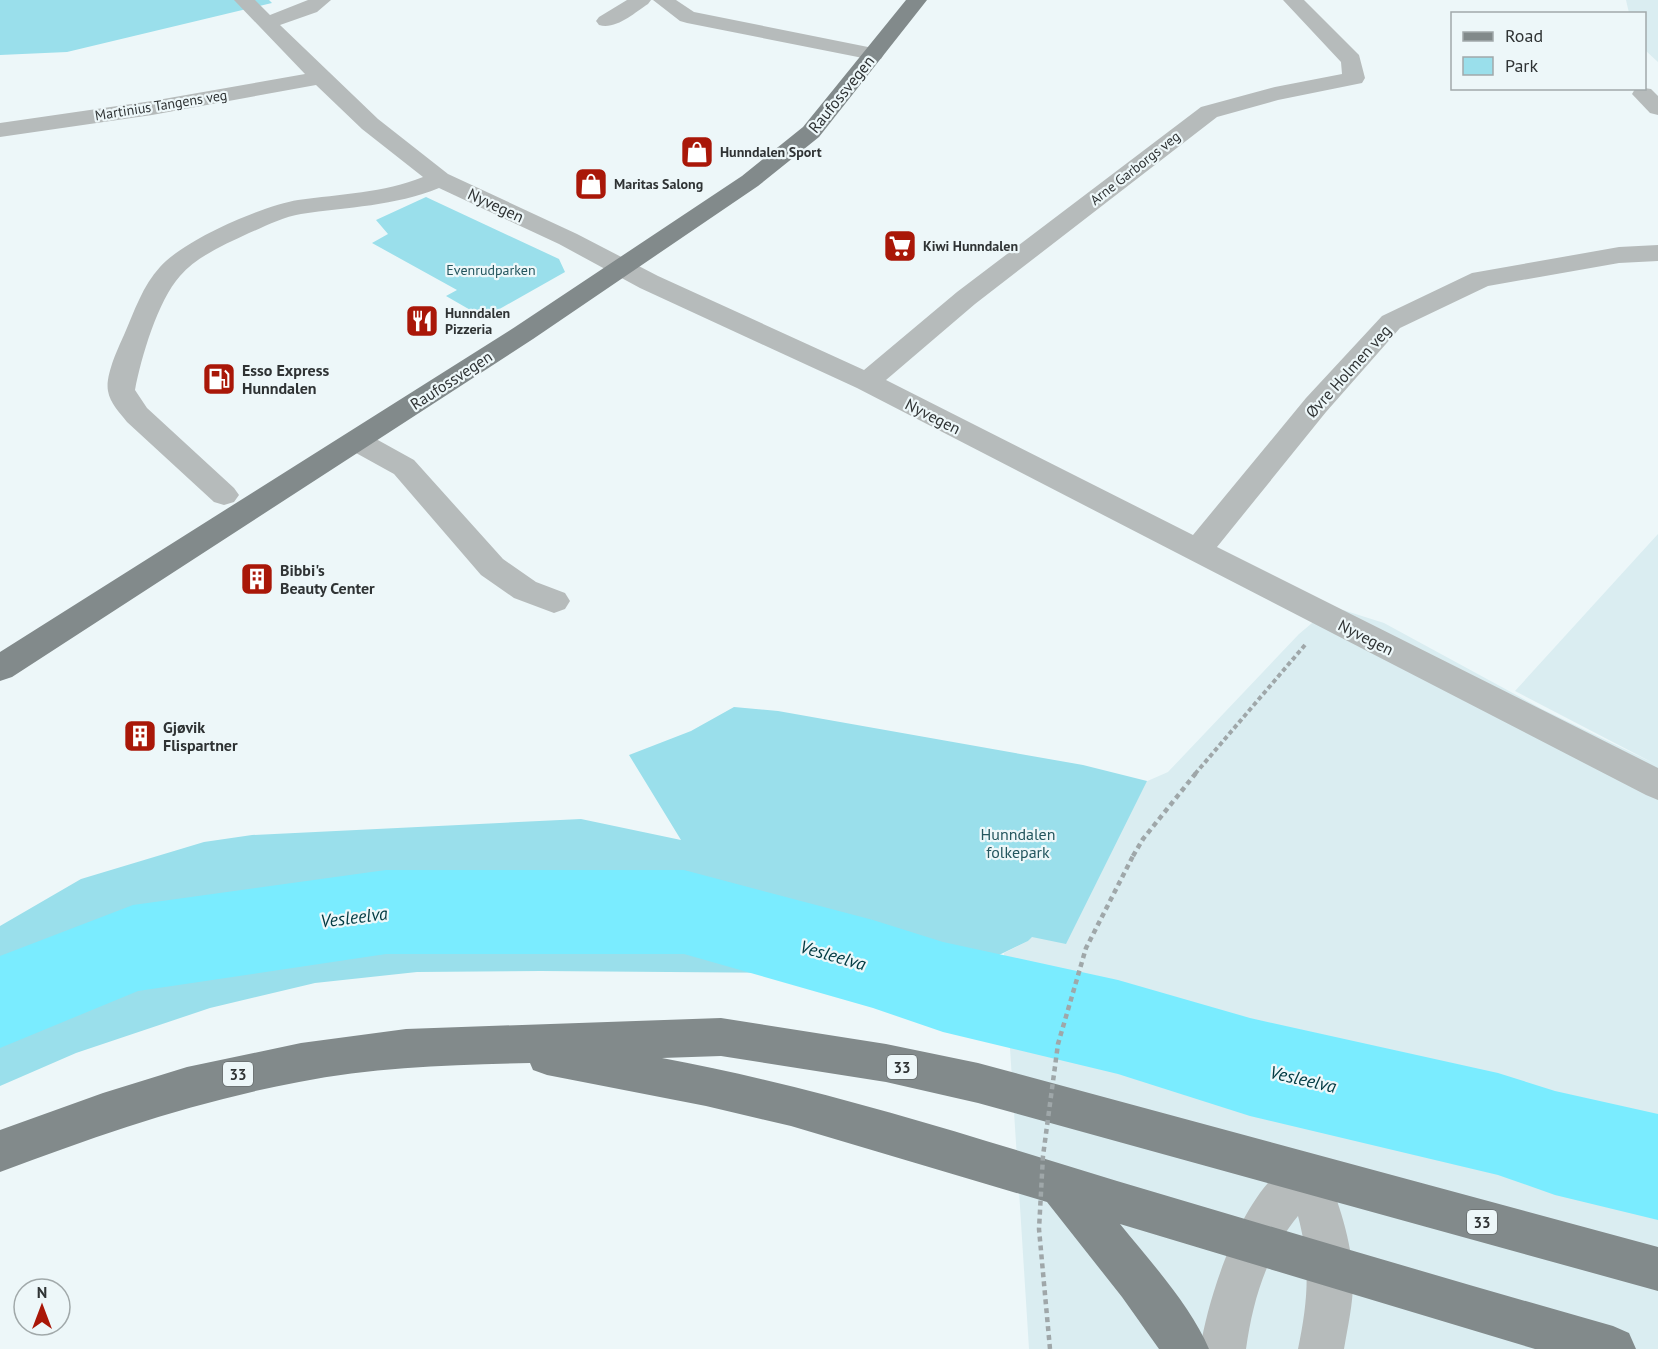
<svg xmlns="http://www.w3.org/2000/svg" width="1658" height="1349" font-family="'PT Sans',sans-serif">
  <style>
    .built { fill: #daedf1 }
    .green { fill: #9adfeb }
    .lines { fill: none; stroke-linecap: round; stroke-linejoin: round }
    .river { fill: #7aecff; fill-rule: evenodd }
    .path-far1 { stroke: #9fa7a9; stroke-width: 4; stroke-dasharray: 4.5 3; stroke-linecap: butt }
    .path { stroke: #9fa7a9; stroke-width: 4.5; stroke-dasharray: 5 4; stroke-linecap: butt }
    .minor { fill: #b6bbbb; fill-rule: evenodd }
    .major { fill: #828a8b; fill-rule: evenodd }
    .path-bridge { stroke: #9fa7a9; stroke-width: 4.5; stroke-dasharray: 5 4; stroke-linecap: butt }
    .labels { text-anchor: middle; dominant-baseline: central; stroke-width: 4.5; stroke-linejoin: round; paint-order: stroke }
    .far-street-label { font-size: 14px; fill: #2f3334; stroke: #edf7f9 }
    .far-poi-label { font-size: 14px; font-weight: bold; fill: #2f3334; stroke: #edf7f9; text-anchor: start }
    .far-park-label { font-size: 14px; fill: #24565e; stroke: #edf7f9 }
    .shield { fill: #edf7f9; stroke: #686e6f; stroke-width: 1.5 }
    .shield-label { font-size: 15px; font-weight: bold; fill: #2f3334 }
    .street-label { font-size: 16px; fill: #2f3334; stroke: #edf7f9 }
    .poi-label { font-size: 16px; font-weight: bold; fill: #2f3334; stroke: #edf7f9; text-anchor: start }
    .park-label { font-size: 16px; fill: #24565e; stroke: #edf7f9 }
    .water-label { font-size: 18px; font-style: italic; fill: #013a42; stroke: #edf7f9 }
  </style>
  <rect width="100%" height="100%" fill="#edf7f9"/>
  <g class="built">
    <polygon points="1626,0 1658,0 1658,62 1645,50 1644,14 1629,13"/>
    <polygon points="1658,534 1658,1349 1029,1349 1004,953 1028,941 1127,790 1168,772 1299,634 1324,613 1343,610 1384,623 1542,709 1657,765 1515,691"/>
  </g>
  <g class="green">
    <polygon points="0,0 269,0 272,3 67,52 0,55"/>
    <polygon points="426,197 559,259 565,272 489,315 479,315 446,296 457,290 372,243 388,234 376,220"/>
    <polygon points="734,707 778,711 1083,765 1147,781 1066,944 1032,937 1028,941 968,970 918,974 541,971 417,972 315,983 210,1008 76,1053 0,1086 0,926 81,879 204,842 252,835 581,819 681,840 629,755 691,731"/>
  </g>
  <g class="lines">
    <polygon class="river" points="386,870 684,870 873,920 943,942 1118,980 1250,1018 1498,1073 1555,1091 1658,1114 1658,1220 1555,1195 1498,1175 1250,1116 1118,1074 943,1032 873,1008 684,954 386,954 138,991 0,1048 0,956 133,905"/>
    <polyline class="path-far1" points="1195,774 1305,645"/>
    <polyline class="path" points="1133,856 1143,839 1196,773"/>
    <g class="minor">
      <path d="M234,0h21l15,15 38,-15h23l-14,12 -37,13 98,94 70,55 129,60 81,42 206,94 93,-78 244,-185 74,-20 67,-13 -1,-12 -58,-62h21l55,55 6,23 -3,5 -84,17 -61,17 -242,187 -89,76 307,155 113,-137 76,-82 90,-43 147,-26 39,-2v16l-39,2 -131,23 -88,42 -74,84 -109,135 441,221v32l-12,-5 -789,-407 -217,-100 -81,-44 -120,-56c-44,18 -91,19 -138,26 -18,3 -35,12 -52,19 -23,11 -52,23 -69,43 -22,24 -39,82 -45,114l12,18 87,80 5,7 -5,7 -10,3 -10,-3 -87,-80c-7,-9 -17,-19 -19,-31 -3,-15 10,-43 16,-56 10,-23 19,-50 36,-68 25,-28 102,-61 138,-67 42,-6 86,-7 125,-23l-61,-48 -46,-44 -164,30 -152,22v-14l152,-22 153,-27z"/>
      <path d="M627,0h24l-3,4c-14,9 -32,26 -49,21l-3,-4 3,-4z"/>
      <polygon points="653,0 676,0 694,12 873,48 881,49 884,54 881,59 873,60 687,23 680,21"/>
      <polygon points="1644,88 1651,89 1658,96 1658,115 1650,113 1632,94 1635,89"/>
      <polygon points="357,431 367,434 414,460 503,559 536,582 565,593 570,601 565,609 554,613 514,598 481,575 394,474 347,448 343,441 347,434"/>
      <path d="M1306,1153l15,6c15,36 30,77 32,116 1,25 -5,50 -9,74h-46c10,-49 13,-84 0,-133 -32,39 -45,84 -52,133h-46c10,-60 46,-171 106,-196z"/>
    </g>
    <g class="major">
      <polygon points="906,0 927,0 819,137 758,186 533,339 12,677 0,681 0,652 515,327 742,176 803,127"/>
      <path d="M721,1018l165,26 92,19 680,184v44l-680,-188 -92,-21 -165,-26 -59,2c155,29 305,77 455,123 165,49 330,98 496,145l16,7 7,16h-101l-415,-125c30,37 71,82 89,125h-50l-37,-52 -75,-95 -256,-76 -85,-20 -159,-31 -14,-5 -3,-7c-77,2 -155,4 -231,19 -106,20 -198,52 -299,90v-42l103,-37 84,-26 114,-24 105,-14z"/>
    </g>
    <polyline class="path-bridge" points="1050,1349 1039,1229 1043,1156 1058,1044 1086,948 1133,856"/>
  </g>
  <defs>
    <symbol id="shop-square" viewBox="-11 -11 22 22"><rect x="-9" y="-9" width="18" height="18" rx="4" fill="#a91708" stroke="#edf7f9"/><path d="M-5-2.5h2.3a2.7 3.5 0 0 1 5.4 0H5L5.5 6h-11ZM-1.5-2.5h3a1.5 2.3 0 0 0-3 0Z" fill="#fff"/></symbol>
    <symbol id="supermarket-square" viewBox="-11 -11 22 22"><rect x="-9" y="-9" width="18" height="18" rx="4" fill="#a91708" stroke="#edf7f9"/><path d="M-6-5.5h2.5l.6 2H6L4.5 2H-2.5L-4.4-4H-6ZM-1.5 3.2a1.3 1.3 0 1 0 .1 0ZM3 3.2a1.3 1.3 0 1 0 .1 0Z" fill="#fff"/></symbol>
    <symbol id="restaurant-square" viewBox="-11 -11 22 22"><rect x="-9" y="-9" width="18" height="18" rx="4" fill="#a91708" stroke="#edf7f9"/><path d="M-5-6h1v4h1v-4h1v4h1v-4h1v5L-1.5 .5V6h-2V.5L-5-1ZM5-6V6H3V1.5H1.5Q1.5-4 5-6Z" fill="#fff"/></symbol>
    <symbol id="fuel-square" viewBox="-11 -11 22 22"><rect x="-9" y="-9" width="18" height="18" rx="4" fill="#a91708" stroke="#edf7f9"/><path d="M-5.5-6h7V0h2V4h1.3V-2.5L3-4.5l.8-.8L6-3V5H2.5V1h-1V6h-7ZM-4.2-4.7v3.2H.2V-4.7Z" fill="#fff"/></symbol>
    <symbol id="building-square" viewBox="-11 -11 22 22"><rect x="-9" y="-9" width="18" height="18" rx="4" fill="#a91708" stroke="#edf7f9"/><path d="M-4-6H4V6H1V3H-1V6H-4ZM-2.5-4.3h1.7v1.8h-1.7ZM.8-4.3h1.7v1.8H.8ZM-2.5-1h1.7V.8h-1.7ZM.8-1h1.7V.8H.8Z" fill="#fff"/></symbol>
  </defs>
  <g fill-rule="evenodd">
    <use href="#shop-square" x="678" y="133" width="38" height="38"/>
    <use href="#shop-square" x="572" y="165" width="38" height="38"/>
    <use href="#supermarket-square" x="881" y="227" width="38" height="38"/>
    <use href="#restaurant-square" x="403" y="302" width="38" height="38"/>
    <use href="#fuel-square" x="200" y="360" width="38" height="38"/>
    <use href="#building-square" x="238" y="560" width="38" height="38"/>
    <use href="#building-square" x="121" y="717" width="38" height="38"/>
  </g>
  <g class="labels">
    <g class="far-street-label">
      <text transform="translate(161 105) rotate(-9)">Martinius Tangens veg</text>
      <text transform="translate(1135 168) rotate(-38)">Arne Garborgs veg</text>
    </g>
    <g class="far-poi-label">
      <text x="720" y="152">Hunndalen Sport</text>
      <text x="614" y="184">Maritas Salong</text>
      <text x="923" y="246">Kiwi Hunndalen</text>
      <text x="445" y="313">Hunndalen<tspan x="445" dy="16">Pizzeria</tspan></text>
    </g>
    <g class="far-park-label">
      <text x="491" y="270">Evenrudparken</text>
    </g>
    <g class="shield">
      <rect x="887" y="1055" width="30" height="24" rx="4.5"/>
      <rect x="223" y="1062" width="30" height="24" rx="4.5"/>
      <rect x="1467" y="1210" width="30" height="24" rx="4.5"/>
    </g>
    <g class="shield-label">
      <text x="902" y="1067">33</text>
      <text x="238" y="1074">33</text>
      <text x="1482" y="1222">33</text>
    </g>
    <g class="street-label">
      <text transform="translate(841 94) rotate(-51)">Raufossvegen</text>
      <text transform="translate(496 205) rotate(25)">Nyvegen</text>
      <text transform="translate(1348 371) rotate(-48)">Øvre Holmen veg</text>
      <text transform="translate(451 380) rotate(-33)">Raufossvegen</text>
      <text transform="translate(933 416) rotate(27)">Nyvegen</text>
      <text transform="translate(1366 637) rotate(27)">Nyvegen</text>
    </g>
    <g class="poi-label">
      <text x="242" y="370">Esso Express<tspan x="242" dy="18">Hunndalen</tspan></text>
      <text x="280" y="570">Bibbi's<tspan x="280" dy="18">Beauty Center</tspan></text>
      <text x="163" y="727">Gjøvik<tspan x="163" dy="18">Flispartner</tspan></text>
    </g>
    <g class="park-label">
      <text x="1018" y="834">Hunndalen<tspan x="1018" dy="18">folkepark</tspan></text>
    </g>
    <g class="water-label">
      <text transform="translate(354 917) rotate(-7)">Vesleelva</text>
      <text transform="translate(833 955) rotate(16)">Vesleelva</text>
      <text transform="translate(1303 1079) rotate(13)">Vesleelva</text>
    </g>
  </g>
  <rect x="1451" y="12" width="195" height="78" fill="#edf7f9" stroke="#a1a9aa" stroke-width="1.5"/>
  <rect x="1463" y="32" width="30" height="9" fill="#828a8b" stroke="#a1a9aa" stroke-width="1.5"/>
  <text x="1505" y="42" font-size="18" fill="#2f3334">Road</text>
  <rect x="1463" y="57" width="30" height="18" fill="#9adfeb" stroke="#a1a9aa" stroke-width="1.5"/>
  <text x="1505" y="72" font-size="18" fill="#2f3334">Park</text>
  <g transform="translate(42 1307)"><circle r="28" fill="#edf7f9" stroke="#a1a9aa" stroke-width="1.5"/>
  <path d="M0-4.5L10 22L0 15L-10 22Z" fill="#a91708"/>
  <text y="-9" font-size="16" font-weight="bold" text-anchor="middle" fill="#2f3334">N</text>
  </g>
</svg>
